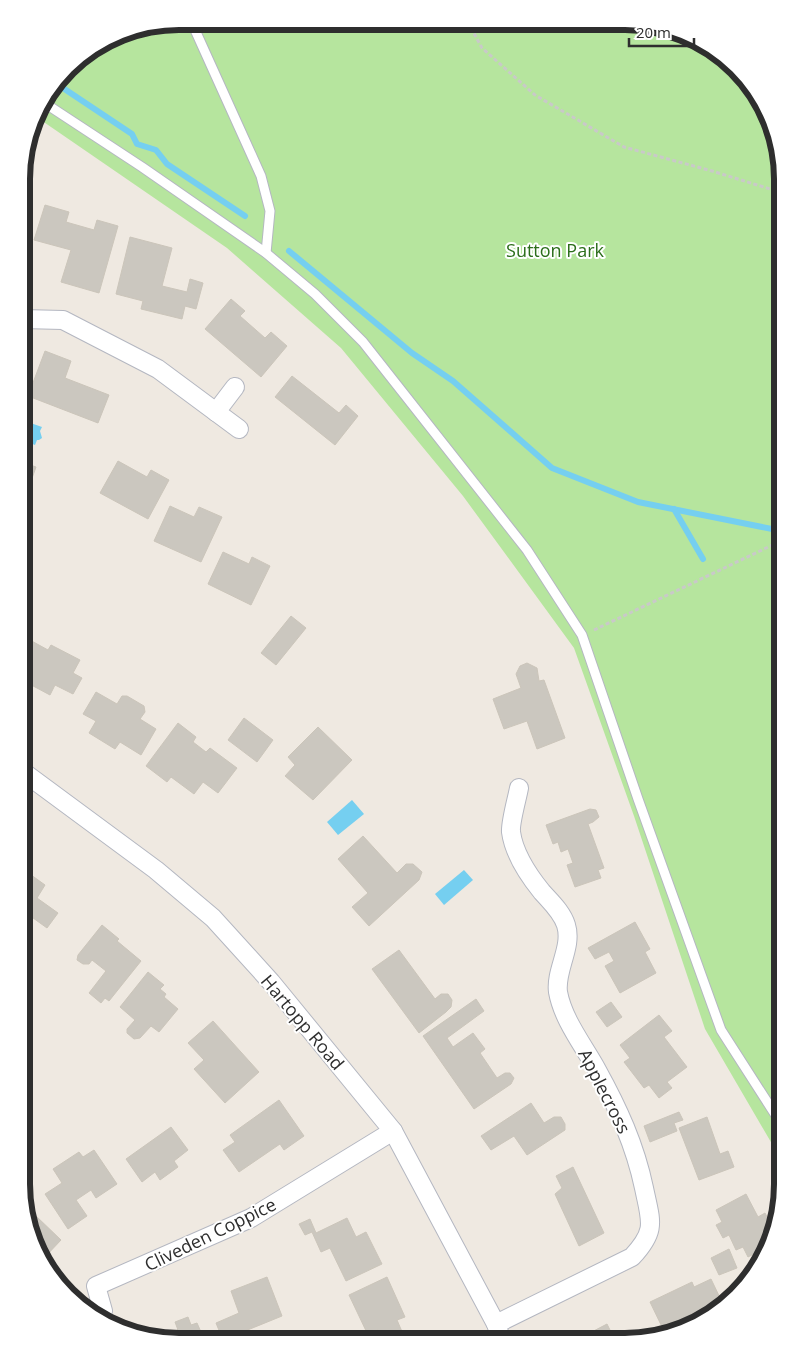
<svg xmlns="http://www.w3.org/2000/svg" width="804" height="1363" font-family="'Open Sans',sans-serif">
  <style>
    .green { fill: #b6e59e }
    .water { fill: #75cff0 }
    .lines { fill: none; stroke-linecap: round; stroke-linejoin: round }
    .stream { stroke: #75cff0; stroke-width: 6 }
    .building { fill: #cbc7bf; stroke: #cbc5ba }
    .service-casing { stroke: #b4b7c1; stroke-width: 11 }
    .minor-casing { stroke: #b4b7c1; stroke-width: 20 }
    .path { stroke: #c9c9c9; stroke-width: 3; stroke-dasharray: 4 2.5; stroke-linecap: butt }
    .service { stroke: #fff; stroke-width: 9 }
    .minor { stroke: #fff; stroke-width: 18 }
    .labels { text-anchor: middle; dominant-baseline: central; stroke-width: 4; stroke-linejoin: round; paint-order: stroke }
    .park-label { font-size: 18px; fill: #2c6e1b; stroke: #fff }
    .street-label { font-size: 18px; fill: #2e2e2e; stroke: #fff }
    .rim { fill: none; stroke: #2e2e2e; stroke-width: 6 }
  </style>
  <rect width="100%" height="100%" fill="#efe9e1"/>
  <polygon class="green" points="179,21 646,23 721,54 771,119 783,179 782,1161 705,1029 634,816 574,648 463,496 341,348 227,248 35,116 38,109 75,61 119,33"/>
  <g class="water">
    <polygon points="22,420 42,427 40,431 42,438 39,440 37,440 35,445 22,440"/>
    <polygon points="352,800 364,814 338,835 327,822"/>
    <polygon points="464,870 473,880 444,905 435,894"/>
  </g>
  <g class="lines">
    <g class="stream">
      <polyline points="57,84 132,134 137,144 156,150 167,164 245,216"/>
      <polyline points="289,251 412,353 453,381 552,468 638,502 782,531"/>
      <polyline points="674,509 703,559"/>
    </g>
  </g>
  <g class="building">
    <polygon points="45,205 69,212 66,222 94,230 97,220 118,226 99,293 61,282 71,250 34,240"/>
    <polygon points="22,217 32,220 24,248 22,248"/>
    <polygon points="130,237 172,248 162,286 187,292 190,279 203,283 196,309 185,306 182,319 141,309 143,301 116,294"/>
    <polygon points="231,299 245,311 240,316 265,338 271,332 287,346 261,377 205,329"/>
    <polygon points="45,351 71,361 65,378 109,395 98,423 28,396"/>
    <polygon points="292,376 339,413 346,405 358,416 335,445 275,397"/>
    <polygon points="118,461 147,477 151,470 169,480 148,519 100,493"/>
    <polygon points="22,462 36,467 25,498 22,497"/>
    <polygon points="170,506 194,517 199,507 222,517 201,562 154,541"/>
    <polygon points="223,552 249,564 252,557 270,566 251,605 208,584"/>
    <polygon points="291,616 306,628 276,665 261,653"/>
    <polygon points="28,639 48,650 51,645 80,660 73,673 82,678 73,694 55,685 50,695 22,680 22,652"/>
    <polygon points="527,663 537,668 539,681 544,680 565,738 537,749 527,721 504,729 493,699 521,688 516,674 520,666"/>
    <polygon points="96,692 117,704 122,696 127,696 144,706 145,712 140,719 156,729 141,755 120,742 115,749 89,733 96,721 83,714"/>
    <polygon points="244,718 273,740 257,762 228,740"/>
    <polygon points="178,723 196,737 193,742 206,752 210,748 237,768 218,793 203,782 194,794 171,777 167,782 146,766"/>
    <polygon points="318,727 352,760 313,800 285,776 295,765 288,757"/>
    <polygon points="590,809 596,810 599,817 593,822 588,824 604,868 598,870 601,878 575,887 567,865 573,863 568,849 561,852 558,842 553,844 546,825"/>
    <polygon points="363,836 397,873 406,864 413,864 422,872 419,880 369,926 352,907 368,893 338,859"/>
    <polygon points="27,872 45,885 37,898 58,913 47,928 22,910 22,874 24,876"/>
    <polygon points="635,922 650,949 645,952 656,973 620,993 605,966 614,961 609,952 595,959 588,948"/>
    <polygon points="102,925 119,939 117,941 141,961 109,1001 105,998 101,1003 89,993 106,971 92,960 89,964 83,964 77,960 78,955"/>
    <polygon points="399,950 435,999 441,994 448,994 452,1000 451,1007 446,1012 419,1033 372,969"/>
    <polygon points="148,972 164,985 160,989 166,994 164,997 178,1009 159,1032 151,1026 140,1038 134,1039 127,1033 127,1029 135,1020 120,1007"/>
    <polygon points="476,999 484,1011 447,1038 453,1047 473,1033 485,1049 480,1053 497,1078 505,1073 510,1073 514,1078 511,1084 474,1109 423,1036"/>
    <polygon points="611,1002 622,1017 607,1027 596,1012"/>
    <polygon points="659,1015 672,1031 664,1037 687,1067 667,1082 672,1088 659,1098 649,1085 644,1088 624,1062 630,1058 620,1045"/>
    <polygon points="213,1021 259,1072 225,1103 194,1069 204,1060 188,1043"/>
    <polygon points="279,1100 304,1136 284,1150 280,1144 239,1172 223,1150 235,1142 230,1135"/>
    <polygon points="531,1103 544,1123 554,1117 561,1117 565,1124 565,1130 527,1155 514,1136 491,1150 481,1136"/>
    <polygon points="679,1112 683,1120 674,1123 677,1131 650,1142 644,1126"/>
    <polygon points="707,1117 720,1154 728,1151 734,1167 699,1180 679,1128"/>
    <polygon points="171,1127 188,1150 174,1161 178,1167 160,1180 155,1172 142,1182 126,1159"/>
    <polygon points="94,1150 117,1184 96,1198 91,1190 76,1200 87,1216 68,1229 45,1194 62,1183 53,1169 79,1152 83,1157"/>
    <polygon points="573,1167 604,1233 579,1246 555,1194 562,1188 556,1176"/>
    <polygon points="746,1194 758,1217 765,1213 775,1232 768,1247 748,1257 743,1247 736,1250 729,1235 723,1238 716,1225 722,1222 716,1210"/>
    <polygon points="36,1216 61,1240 44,1258 33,1244 29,1224"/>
    <polygon points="347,1218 356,1237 366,1232 382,1264 346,1281 330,1248 321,1252 312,1232 305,1235 299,1224 310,1219 316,1233"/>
    <polygon points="729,1249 737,1268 719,1275 711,1258"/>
    <polygon points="267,1277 282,1316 223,1340 216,1323 239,1313 231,1291"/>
    <polygon points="387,1277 405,1317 397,1320 406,1341 383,1341 378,1330 368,1335 349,1295"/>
    <polygon points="711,1279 722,1302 664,1331 650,1302 692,1282 694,1287"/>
    <polygon points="188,1317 191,1325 197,1323 205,1341 169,1340 166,1334 178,1330 175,1322"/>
    <polygon points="607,1324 616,1342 589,1342 586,1335"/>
  </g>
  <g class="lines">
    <defs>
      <g id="service">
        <polyline points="191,21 261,176 270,211 266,253"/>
        <polyline points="43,102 142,167 266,253 315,294 363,342 527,550 582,635 638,799 721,1030 782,1125"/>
      </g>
      <g id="minor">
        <polyline points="22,319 63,320 158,369 239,429"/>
        <polyline points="216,412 235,387"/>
        <polyline points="22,771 156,870 213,918 271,982 393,1131 496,1324 502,1341"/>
        <polyline points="103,1311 96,1286 251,1218 393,1131"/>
        <path d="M496,1324l136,-67c25,-27 19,-35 12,-69 -9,-43 -26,-80 -47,-118 -13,-24 -34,-50 -39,-78 -3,-22 15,-45 8,-67 -4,-13 -15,-23 -24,-33 -13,-16 -28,-38 -31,-60 -1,-9 6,-33 8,-44"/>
      </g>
    </defs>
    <use href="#service" class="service-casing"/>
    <use href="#minor" class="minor-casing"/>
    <g class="path">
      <polyline points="468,22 482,48 535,95 624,147 712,171 783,193"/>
      <polyline points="594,630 783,540"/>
    </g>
    <use href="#service" class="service"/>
    <use href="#minor" class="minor"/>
  </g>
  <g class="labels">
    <g class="park-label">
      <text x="555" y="250">Sutton Park</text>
    </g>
    <g class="street-label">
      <text transform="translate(303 1022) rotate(50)">Hartopp Road</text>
      <text transform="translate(605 1091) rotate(63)">Applecross</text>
      <text transform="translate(210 1234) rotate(-26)">Cliveden Coppice</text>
    </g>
  </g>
  <path d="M0 0H804V1363H0ZM179 30H625A149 149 0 0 1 774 179V1184A149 149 0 0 1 625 1333H179A149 149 0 0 1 30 1184V179A149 149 0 0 1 179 30Z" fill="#fff" fill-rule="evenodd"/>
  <path class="rim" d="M179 30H625A149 149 0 0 1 774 179V1184A149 149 0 0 1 625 1333H179A149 149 0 0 1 30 1184V179A149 149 0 0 1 179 30Z"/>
  <path d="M629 38v8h65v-8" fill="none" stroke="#2e2e2e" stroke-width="2.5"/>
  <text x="636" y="38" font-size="15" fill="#2e2e2e" stroke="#ffffff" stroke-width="4" paint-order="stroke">20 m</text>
</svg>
